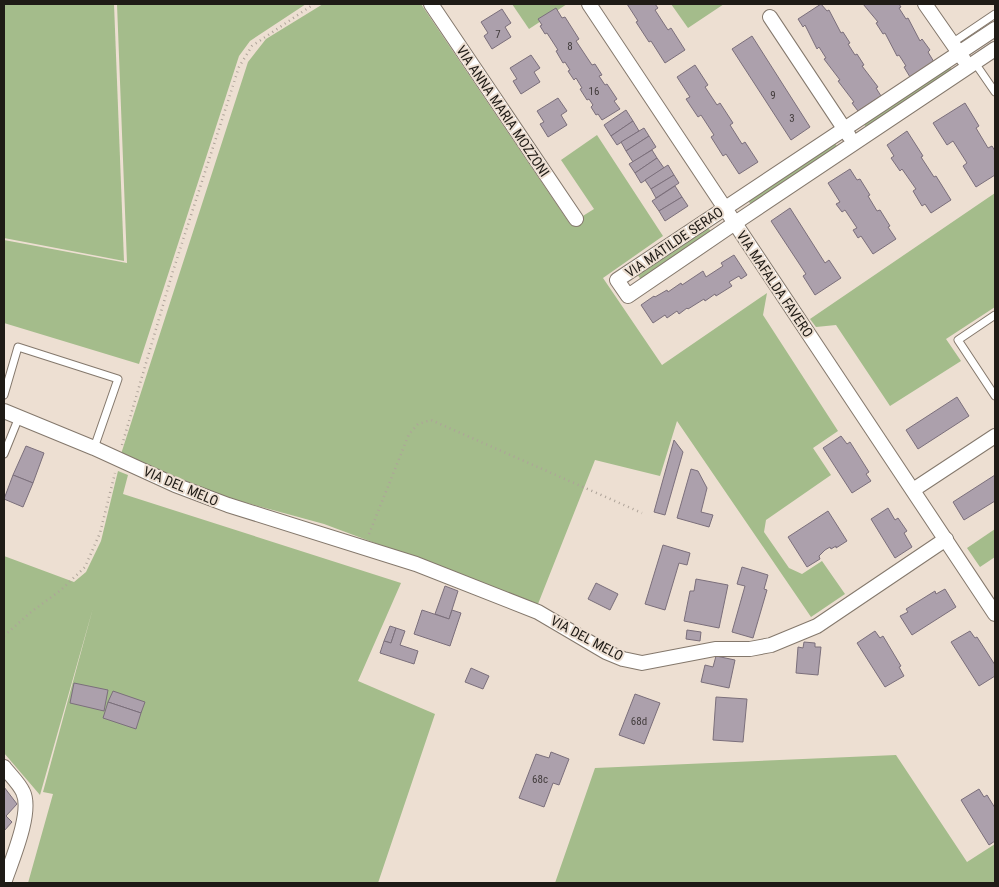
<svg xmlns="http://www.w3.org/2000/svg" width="999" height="887" font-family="'Roboto Condensed',sans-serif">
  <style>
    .green { fill: #a4bc8b }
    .building { fill: #aca0ac; stroke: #7b6f7b }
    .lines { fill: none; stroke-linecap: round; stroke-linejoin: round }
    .service-casing { stroke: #84786c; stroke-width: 9 }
    .minor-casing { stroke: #84786c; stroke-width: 16 }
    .path { stroke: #aea399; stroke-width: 2.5; stroke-dasharray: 1 4; stroke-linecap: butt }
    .service { stroke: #fff; stroke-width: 7 }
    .minor { stroke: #fff; stroke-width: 14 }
    .labels { text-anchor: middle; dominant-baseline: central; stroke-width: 4; stroke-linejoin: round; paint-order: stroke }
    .number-label { font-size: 11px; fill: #423c3c }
    .street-label { font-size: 14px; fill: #1f1b16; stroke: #eddfd2 }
  </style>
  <rect width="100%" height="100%" fill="#eddfd2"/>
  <g class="green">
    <polygon points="4,4 114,4 124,261 4,238"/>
    <polygon points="117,4 306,4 250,41 239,56 139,364 4,323 4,240 127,263"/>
    <polygon points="323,4 421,4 570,224 594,209 561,160 597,135 663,236 603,278 662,365 767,293 763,315 838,431 813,448 831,475 766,520 764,532 789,568 802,574 822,561 845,594 811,617 677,421 660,476 595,460 538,604 324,524 225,497 121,454 248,62 266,39"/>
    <polygon points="512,4 567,4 529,29"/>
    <polygon points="671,4 724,4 688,28"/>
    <polygon points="948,64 953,72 867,129 862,121"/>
    <polygon points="833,140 838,148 751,205 746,197"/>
    <polygon points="995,193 995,307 946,339 961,361 890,406 836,325 816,327 810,319"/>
    <polygon points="707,226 712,233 642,281 637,274"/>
    <polygon points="118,471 128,475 123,494 401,583 358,681 435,714 378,883 28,883 53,794 43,792 93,608 40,795 4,753 4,556 74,582 86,572 101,541"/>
    <polygon points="995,529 995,557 980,567 967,548"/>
    <polygon points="896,755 967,862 995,844 995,883 555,883 595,768"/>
  </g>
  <g class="building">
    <polygon points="627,4 655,4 658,8 655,10 668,30 671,28 685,50 665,63 651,41 649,42 636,22 638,21"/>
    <polygon points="821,4 827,11 829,10 841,33 843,32 850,43 848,44 855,55 857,54 864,65 862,66 878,87 876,88 881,96 858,111 852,103 854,102 838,81 840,80 824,59 826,58 819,47 817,49 805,25 803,27 798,19"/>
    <polygon points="863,4 899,4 901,7 899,8 906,19 908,18 920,41 922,39 930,50 928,52 934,62 910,77 904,67 906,66 899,55 897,56 885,33 883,34 876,23 878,22"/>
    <polygon points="556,8 562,18 565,17 579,39 576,41 592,65 595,64 602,75 599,76 605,85 607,84 617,99 614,101 620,109 602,120 598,114 596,115 591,107 593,105 589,99 587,100 580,89 582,88 576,78 574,80 568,71 570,70 565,62 563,63 556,51 558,50 547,33 545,34 540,26 542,25 538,19"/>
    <polygon points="502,9 511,23 505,27 511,37 492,49 484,36 488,33 481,22"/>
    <polygon points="752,36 810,127 791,140 732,49"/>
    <polygon points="531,55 540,68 534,72 540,82 521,94 513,81 517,79 510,68"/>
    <polygon points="695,65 708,85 705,87 717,105 720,103 733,123 730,125 742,144 745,142 758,162 739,174 726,154 723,156 711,137 714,135 701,115 698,117 686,99 690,97 677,77"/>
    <polygon points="558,98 567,111 561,115 567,125 548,137 540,124 544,122 537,111"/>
    <polygon points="965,103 979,126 976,128 988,148 992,146 995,151 995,175 976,187 963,166 967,163 953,141 947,145 933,123"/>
    <polygon points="626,110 633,121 611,136 604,125"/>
    <polygon points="633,121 639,131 617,145 611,136"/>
    <polygon points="644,128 649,136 626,151 621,142"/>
    <polygon points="907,131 923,156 921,157 934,177 936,176 951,200 931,213 925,204 922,206 913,191 916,189 902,169 900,171 891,158 894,156 887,145"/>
    <polygon points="649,136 656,147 633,162 626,151"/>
    <polygon points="652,150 657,158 635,173 629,164"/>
    <polygon points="657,158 664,168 641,183 635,173"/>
    <polygon points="668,165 674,175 651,189 645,180"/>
    <polygon points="850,169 857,180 860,179 870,195 868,196 877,211 880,210 890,226 888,227 896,239 873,254 861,236 858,238 853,230 857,228 845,210 842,212 836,204 840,202 828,183"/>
    <polygon points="674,175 679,183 656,198 651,189"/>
    <polygon points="675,186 682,197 659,211 652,201"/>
    <polygon points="682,197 688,206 665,221 659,211"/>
    <polygon points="790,208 825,263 829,260 841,278 815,295 803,276 806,274 771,221"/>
    <polygon points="734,255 747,275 741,279 739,276 729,282 732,286 716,296 715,294 705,301 704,299 688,309 687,308 679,314 677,311 667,318 665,315 653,323 641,305 654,296 655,297 667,290 668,292 681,283 682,285 703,271 706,277 723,266 721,263"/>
    <polygon points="957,397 969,416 918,449 906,430"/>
    <polygon points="841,436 847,444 850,442 869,472 866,474 871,481 852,493 823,448"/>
    <polygon points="674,440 683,452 665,515 654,512"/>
    <polygon points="26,446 44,453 33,483 13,475"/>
    <polygon points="691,469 698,471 707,488 701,512 713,515 709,527 677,518"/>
    <polygon points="13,475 33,483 23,507 4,499"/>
    <polygon points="995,475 995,501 964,520 953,502"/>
    <polygon points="888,508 895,520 898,518 907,531 904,533 912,547 895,558 871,519"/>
    <polygon points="828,511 847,541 836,548 836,546 831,549 830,547 825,550 819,556 820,559 807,567 788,537"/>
    <polygon points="663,545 690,553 687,565 679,563 665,610 645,604"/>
    <polygon points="742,567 768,575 764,589 767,590 753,638 732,632 745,586 737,584"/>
    <polygon points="696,579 728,585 719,628 684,621 690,591 694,591"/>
    <polygon points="596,583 618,594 610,610 588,599"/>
    <polygon points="445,586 458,591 449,619 435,614"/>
    <polygon points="945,589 956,607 912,635 900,616 908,612 906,609 935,591 936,594"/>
    <polygon points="422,610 449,619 452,610 461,613 450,646 414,634"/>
    <polygon points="390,626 396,628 391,643 384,641"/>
    <polygon points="396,628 405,631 400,645 418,651 414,664 380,653 384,641 391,643"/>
    <polygon points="687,630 701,632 700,641 686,639"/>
    <polygon points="875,631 880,638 883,636 901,666 899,667 904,676 885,687 857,643"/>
    <polygon points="970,631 975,638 977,637 995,665 995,676 979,686 951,642"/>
    <polygon points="804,642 815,643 815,647 821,647 818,675 796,673 798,647 803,648"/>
    <polygon points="716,656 735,660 729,688 701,682 705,665 713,667"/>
    <polygon points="471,668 489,676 483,689 465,682"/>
    <polygon points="74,683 108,690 104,711 70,703"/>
    <polygon points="113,691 145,702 141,713 108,702"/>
    <polygon points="635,694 660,703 644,744 619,735"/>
    <polygon points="716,697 747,699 743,742 713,740"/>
    <polygon points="108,702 141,713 136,729 103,718"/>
    <polygon points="551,752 569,759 559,785 553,783 544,807 519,798 536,754 549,758"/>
    <polygon points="4,787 17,804 6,816 12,822 4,831"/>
    <polygon points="979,789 984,797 987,795 995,808 995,841 989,845 961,800"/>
  </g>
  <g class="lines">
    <defs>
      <g id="service">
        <polyline points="952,43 995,14"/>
        <polyline points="975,63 995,92"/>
        <polyline points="995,315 958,340 995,396"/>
        <polyline points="4,395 18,347 118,379 94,448"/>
        <polyline points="4,454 19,417"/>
      </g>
      <g id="minor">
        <polyline points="431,4 576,219"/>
        <polyline points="589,4 995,614"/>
        <polyline points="925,4 964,60"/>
        <polyline points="770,17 849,136"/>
        <polyline points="995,29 617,280 628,296 735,223 995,49"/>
        <polyline points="4,411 94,448 175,485 228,505 416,564 538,612 606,652 623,659 642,663 715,649 750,649 771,645 817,626 946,539"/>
        <polyline points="913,490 995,436"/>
        <path d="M4,767c6,8 15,16 19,25 10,20 -12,70 -19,91"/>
      </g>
    </defs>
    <use href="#service" class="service-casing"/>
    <use href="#minor" class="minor-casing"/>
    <g class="path">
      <polyline points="122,445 173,271 239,67 252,46 314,4"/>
      <polyline points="369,534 409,434 418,424 431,420 642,513"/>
      <polyline points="4,636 31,612 61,590 85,567 100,533 115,473"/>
    </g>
    <use href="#service" class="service"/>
    <use href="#minor" class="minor"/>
  </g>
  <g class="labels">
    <g class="number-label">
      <text x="498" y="34">7</text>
      <text x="570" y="46">8</text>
      <text x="594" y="91">16</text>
      <text x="773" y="95">9</text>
      <text x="792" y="118">3</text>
      <text x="639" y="721">68d</text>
      <text x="540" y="779">68c</text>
    </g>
    <g class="street-label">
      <text transform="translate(503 111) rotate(56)">VIA ANNA MARIA MOZZONI</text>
      <text transform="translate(674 242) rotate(-34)">VIA MATILDE SERAO</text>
      <text transform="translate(775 284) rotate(56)">VIA MAFALDA FAVERO</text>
      <text transform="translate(181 486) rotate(23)">VIA DEL MELO</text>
      <text transform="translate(587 638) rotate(28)">VIA DEL MELO</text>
    </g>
  </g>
  <rect width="999" height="887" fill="none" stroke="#1f1b16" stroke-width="10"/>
</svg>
